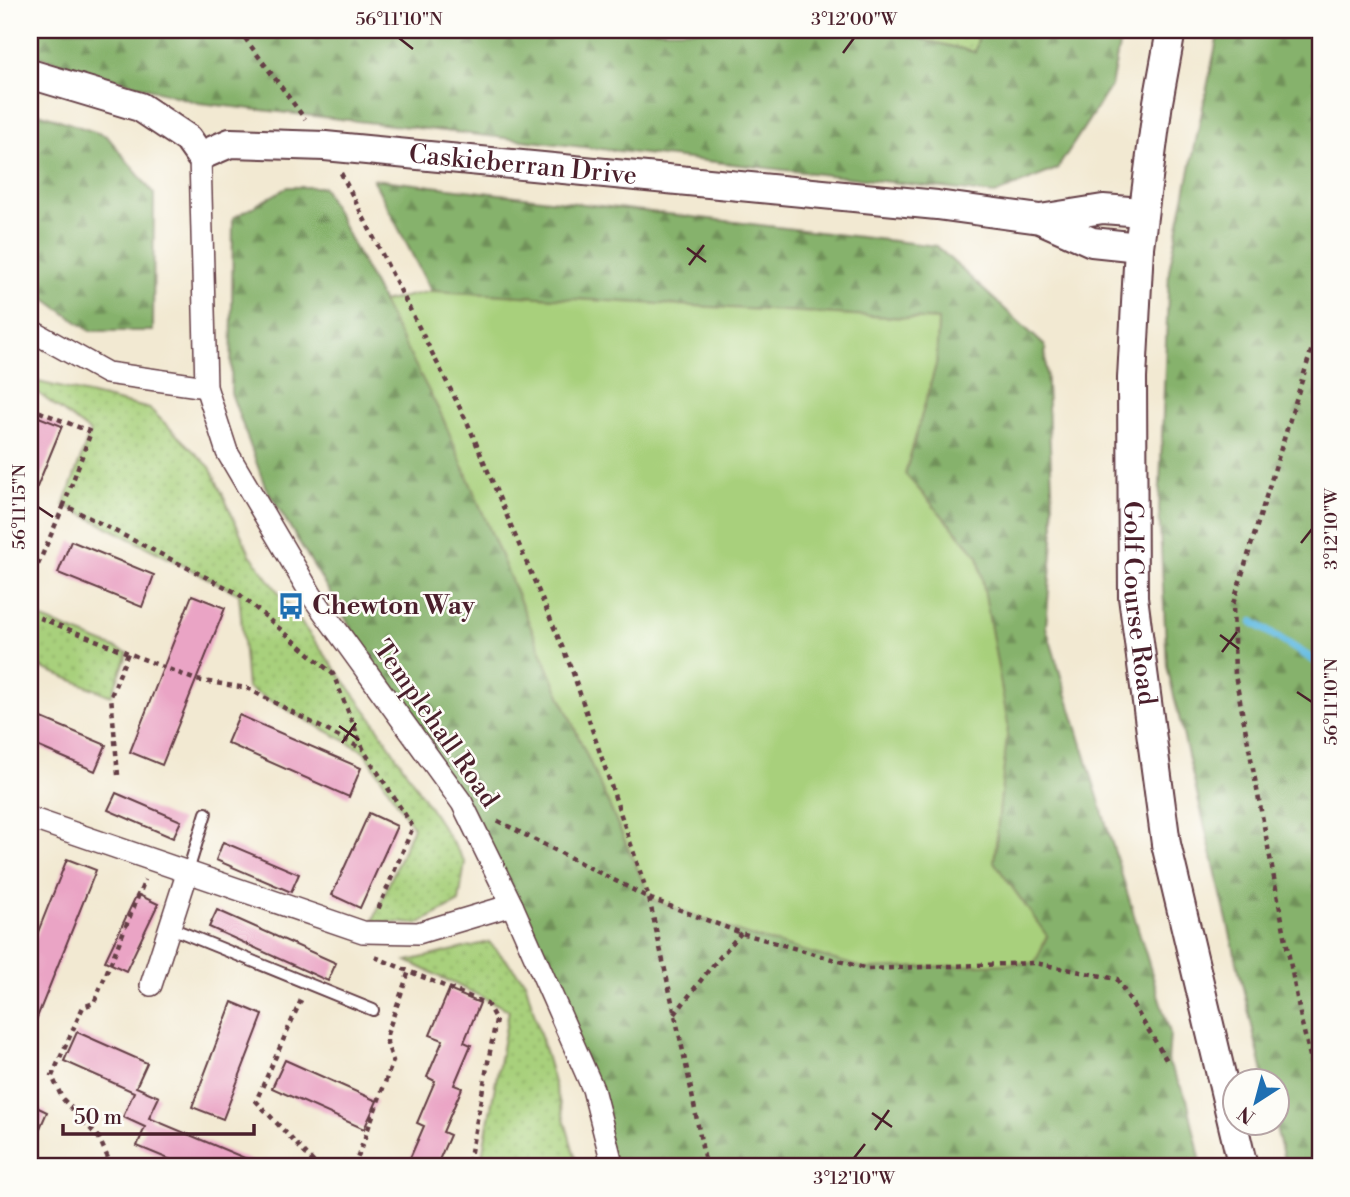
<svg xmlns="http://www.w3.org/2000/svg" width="1350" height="1197" font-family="'Libre Bodoni',serif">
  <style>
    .grass { fill: url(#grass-dots); stroke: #797854; stroke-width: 2 }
    .forest { fill: url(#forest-firs); stroke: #68684c; stroke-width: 2 }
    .park { fill: #a8d07c; stroke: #797854; stroke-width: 2 }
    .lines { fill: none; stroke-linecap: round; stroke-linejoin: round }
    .stream { stroke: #67bde3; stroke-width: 8 }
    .building { fill: #eaa4c5 }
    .service-casing { stroke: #633d44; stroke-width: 14 }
    .minor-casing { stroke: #633d44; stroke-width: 24 }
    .tertiary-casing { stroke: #633d44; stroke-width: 32 }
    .path { stroke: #633d44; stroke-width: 4.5; stroke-dasharray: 5 5; stroke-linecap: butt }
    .service { stroke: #fff; stroke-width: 10 }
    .minor { stroke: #fff; stroke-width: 21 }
    .tertiary { stroke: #fff; stroke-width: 28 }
    .ticks { fill: none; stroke: #4a1f2b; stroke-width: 2.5 }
    .labels { text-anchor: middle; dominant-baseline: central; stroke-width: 5; stroke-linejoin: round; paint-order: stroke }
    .street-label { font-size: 26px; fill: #4a1f2b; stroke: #fdfcf7 }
    .poi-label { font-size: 26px; font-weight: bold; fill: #4a1f2b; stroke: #fdfcf7; text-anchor: start }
    .neatline { fill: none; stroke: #4a1f2b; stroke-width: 2.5 }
    .ticks-label { font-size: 18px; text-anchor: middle; fill: #4a1f2b }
  </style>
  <defs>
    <pattern id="grass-dots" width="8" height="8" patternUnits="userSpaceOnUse" patternTransform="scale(1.75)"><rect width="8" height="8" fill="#a8d07c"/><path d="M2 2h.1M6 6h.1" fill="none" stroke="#92b26b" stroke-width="1.8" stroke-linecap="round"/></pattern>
    <pattern id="forest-firs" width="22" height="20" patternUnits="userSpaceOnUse" patternTransform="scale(1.75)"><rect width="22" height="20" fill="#86b26c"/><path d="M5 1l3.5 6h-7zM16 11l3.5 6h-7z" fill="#709059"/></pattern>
  </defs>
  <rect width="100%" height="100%" fill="#fdfcf7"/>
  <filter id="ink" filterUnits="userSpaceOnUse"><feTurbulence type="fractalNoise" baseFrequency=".0143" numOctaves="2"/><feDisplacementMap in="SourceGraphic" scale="14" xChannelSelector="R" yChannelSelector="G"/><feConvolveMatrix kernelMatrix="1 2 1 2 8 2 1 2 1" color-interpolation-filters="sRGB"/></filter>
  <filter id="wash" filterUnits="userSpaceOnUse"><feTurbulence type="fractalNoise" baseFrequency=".00686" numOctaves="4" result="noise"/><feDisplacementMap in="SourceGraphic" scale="28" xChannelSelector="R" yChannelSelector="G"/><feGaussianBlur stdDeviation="1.57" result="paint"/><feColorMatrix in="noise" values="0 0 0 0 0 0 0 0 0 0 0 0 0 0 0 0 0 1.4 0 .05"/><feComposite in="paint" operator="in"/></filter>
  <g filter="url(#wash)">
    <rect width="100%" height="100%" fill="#f2e9d2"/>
    <g class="grass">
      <polygon points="882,30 980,30 975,53"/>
      <polygon points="30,380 150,409 210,467 250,554 371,717 465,862 459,902 418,924 373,921 413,827 364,751 247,688 239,594 64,505 90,432 30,387"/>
      <polygon points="30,614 128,653 111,696 30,663"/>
      <polygon points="489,942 525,981 578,1167 480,1167 509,1010 407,961"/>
    </g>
    <g class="forest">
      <polygon points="30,30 882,30 975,52 980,30 1122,30 1111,86 1057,169 995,194 199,103 30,54"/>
      <polygon points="1219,30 1320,30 1320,1167 1286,1167 1275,1124 1276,1082 1265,1081 1167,666 1159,508 1169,270"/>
      <polygon points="30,110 107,136 154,194 153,331 90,331 30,288"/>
      <polygon points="373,179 936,246 1045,346 1054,527 1046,627 1170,1033 1168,1062 1187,1099 1202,1167 613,1167 593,1089 462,803 360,642 265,486 231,393 233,218 288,187 323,187 442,416 555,684 651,899 741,933 867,969 1047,936 994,862 1008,725 978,556 905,474 936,364 938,320 431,291"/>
    </g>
    <polygon class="park" points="431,291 938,320 936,364 905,474 978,556 1008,725 994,862 1047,936 1035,963 867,969 741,933 651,899 555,684 442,416 382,302"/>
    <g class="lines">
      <polyline class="stream" points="1253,622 1320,664"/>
    </g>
    <g id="blocks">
      <g class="building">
        <polygon points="31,414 62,426 30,504 30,418"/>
        <polygon points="71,541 154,575 142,607 58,573"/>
        <polygon points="192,595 225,608 162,765 130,752"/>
        <polygon points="30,713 106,745 95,771 30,743"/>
        <polygon points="239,715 361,768 349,797 227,743"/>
        <polygon points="116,793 181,821 173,838 108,810"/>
        <polygon points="369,813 397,826 360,908 332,895"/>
        <polygon points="223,842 299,874 291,892 216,860"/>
        <polygon points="67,859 96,870 30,1035 30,952"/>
        <polygon points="137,894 158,904 126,971 105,961"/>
        <polygon points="217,910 336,963 328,981 209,927"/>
        <polygon points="449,990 480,1003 464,1042 471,1045 454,1085 462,1088 443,1132 450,1135 436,1167 412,1167 407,1165 424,1126 417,1123 435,1081 427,1077 443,1040 430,1035"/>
        <polygon points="232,1002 263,1015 223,1119 192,1107"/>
        <polygon points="77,1032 147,1063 136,1087 159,1097 149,1118 266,1167 188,1167 137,1146 145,1127 123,1117 134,1092 64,1061"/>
        <polygon points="285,1060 377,1101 364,1129 272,1088"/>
        <polygon points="30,1104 47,1112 30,1151"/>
      </g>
    </g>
  </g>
  <g filter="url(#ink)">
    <use href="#blocks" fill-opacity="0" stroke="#633d44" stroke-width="2"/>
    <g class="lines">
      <defs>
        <g id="service">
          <polyline points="188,871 206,813"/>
          <polyline points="171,928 373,1010"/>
        </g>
        <g id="minor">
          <polyline points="200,156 206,387 227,452 312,596 462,803 512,905 593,1089 613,1167"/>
          <polyline points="30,330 107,373 206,387"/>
          <polyline points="30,818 363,932 418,933 512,905"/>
          <polyline points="151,985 188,871"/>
        </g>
        <g id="tertiary">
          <path id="s1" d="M1171,30l-13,72 -19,145 -7,131 1,219 33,247 77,323"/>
          <path id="s2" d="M30,74l110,33 48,32 12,17 30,-13 95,3 612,59 103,14 52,23 47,5"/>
          <polyline points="1040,219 1103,209 1142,212"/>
        </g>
      </defs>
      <use href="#service" class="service-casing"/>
      <use href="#minor" class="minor-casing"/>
      <use href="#tertiary" class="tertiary-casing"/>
      <g class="path">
        <polyline points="239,30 305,119"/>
        <polyline points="341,173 468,424 572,670 649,898 688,1074 706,1167"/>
        <polyline points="1320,322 1233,604 1235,675 1302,1024 1320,1096"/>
        <polyline points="30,408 91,432 64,505 239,594 333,674 364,751 413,827 377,912"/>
        <polyline points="30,583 64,505"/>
        <polyline points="30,614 196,680 247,688 364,750"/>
        <polyline points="118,775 111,696 128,653"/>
        <polyline points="498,821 651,899 741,933 867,969 1035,963 1117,979 1168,1062"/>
        <polyline points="375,957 487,1004 496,1020 468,1167"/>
        <polyline points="301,1000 256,1101 318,1167"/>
        <polyline points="675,1014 708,971 741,933"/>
        <polyline points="112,1167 99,1138 62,1098 52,1076 83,1007 94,1003 145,880"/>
        <polyline points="354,1167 393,1061 387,1043 387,1034 409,971"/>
      </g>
      <use href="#service" class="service"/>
      <use href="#minor" class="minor"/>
      <use href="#tertiary" class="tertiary"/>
    </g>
  </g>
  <path class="ticks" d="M399,38l14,11M843,53l11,-15M687,248l19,14M689,265l15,-20M38,507l15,10M1301,543l11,-14M1220,635l19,14M1222,652l15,-20M1297,692l15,10M339,726l20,14M342,743l14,-20M872,1113l20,14M875,1130l14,-20M854,1158l11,-14"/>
  <defs>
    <symbol id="bus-bare" viewBox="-9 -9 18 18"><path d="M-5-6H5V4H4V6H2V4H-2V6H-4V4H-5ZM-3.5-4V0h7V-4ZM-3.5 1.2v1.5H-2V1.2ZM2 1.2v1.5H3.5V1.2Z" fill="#1f6fb2" stroke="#fdfcf7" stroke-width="2.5" paint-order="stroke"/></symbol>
  </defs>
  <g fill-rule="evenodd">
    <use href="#bus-bare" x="272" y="587" width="38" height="38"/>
  </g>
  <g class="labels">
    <g class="street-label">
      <text stroke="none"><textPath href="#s2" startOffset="520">Caskieberran Drive</textPath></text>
      <text stroke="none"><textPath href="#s1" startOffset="576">Golf Course Road</textPath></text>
      <text transform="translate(436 724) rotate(55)">Templehall Road</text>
    </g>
    <g class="poi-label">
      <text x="312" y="606">Chewton Way</text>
    </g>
  </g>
  <rect width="1350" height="1197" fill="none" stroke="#fdfcf7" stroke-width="77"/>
  <g transform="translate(1256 1102) rotate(216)"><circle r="33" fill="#fdfcf7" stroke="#b5a4a5" stroke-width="2"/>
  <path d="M0-5L12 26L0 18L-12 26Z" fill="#1f6fb2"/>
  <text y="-10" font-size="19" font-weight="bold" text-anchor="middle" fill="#4a1f2b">N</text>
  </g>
  <path d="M63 1124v10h191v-10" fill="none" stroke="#4a1f2b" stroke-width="3.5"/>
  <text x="74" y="1124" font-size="21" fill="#4a1f2b" stroke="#fdfcf7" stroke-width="5" paint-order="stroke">50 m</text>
  <rect x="38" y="38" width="1274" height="1120" class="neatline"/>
  <g class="ticks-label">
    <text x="399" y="25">56°11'10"N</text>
    <text x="854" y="25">3°12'00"W</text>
    <text transform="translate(19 507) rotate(-90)" y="6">56°11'15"N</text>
    <text transform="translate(1331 529) rotate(-90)" y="6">3°12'10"W</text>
    <text transform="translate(1331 702) rotate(-90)" y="6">56°11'10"N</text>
    <text x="854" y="1184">3°12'10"W</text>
  </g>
</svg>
